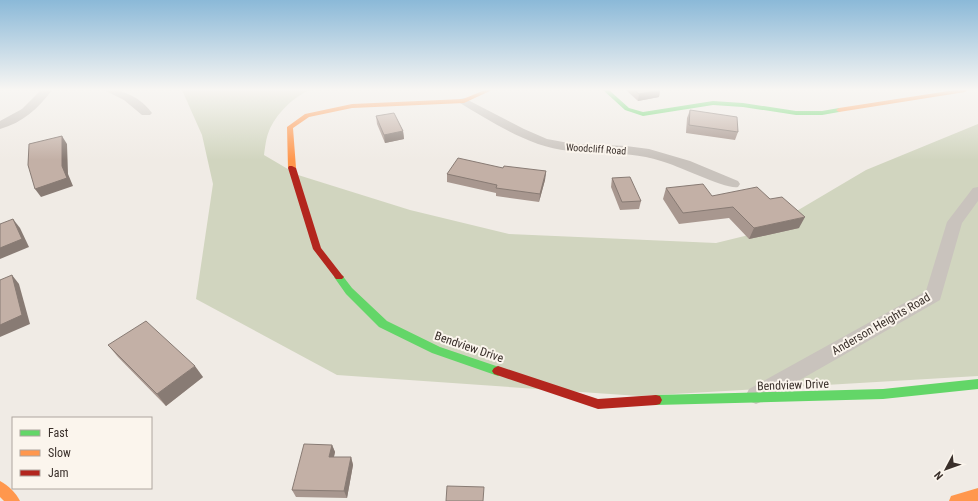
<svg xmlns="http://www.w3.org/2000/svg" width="978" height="501" font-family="'Roboto Condensed',sans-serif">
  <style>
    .green { fill: #d1d5bf }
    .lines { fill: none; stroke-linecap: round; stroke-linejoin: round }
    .street { fill: #c9c3bd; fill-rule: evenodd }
    .fast { fill: #63d668; fill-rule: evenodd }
    .slow { fill: #ff974d; fill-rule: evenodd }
    .jam { fill: #b3261e; fill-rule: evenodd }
    .wall { fill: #a8978f }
    .shaded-wall { fill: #887b74 }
    .building { fill: #c3b0a6; stroke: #887b74 }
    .labels { text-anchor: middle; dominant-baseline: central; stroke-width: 4; stroke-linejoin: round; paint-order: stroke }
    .far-street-label { font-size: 10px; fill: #3a302b; stroke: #fbf5ed }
    .street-label { font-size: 12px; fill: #3a302b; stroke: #fbf5ed }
  </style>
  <rect width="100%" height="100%" fill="#f0ebe5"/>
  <path class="green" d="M182,90h128c-17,7 -34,24 -41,41 -3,7 -4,17 -5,24l34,20 112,35 99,24 207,9 45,-11 105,-62 112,-46v252l-339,20 -302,-21 -141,-76 17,-115 -11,-49z"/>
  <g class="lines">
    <g class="street">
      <path d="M41,90h11c-13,18 -30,33 -52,39v-8l22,-12z"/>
      <path d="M104,90c18,-2 37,8 48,23l-2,2h-8l-18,-15z"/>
      <path d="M464,98l60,31 23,10 27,5 52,2 23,3 41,12 48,20 2,3 -2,3c-11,3 -61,-22 -77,-26 -40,-13 -83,-3 -123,-17 -28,-10 -53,-26 -78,-41l-2,-2 2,-2z"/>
      <polygon points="978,187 978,201 962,223 940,300 763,401 756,404 749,401 746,395 749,389 926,291 947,222 973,188"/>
    </g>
    <g class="fast">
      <polygon points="603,90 609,90 629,108 643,112 713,101 743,103 796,111 822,111 839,108 842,110 839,112 822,115 796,115 743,107 713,105 643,116 625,110"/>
      <polygon points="339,274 342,275 352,288 387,321 440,347 502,368 504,371 502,374 498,376 432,353 379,327 346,294 334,277 336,275"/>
      <polygon points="978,379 978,389 883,399 656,405 652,404 650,400 652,396 656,395 883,389"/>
    </g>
    <g class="slow">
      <polygon points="485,90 492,90 464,103 352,108 309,117 293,128 296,168 292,170 288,168 287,127 305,114 352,104 463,99"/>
      <polygon points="955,90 968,90 965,92 839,112 836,110 839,108"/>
      <path d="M0,481c8,4 16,12 20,20h-16l-4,-4z"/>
      <polygon points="978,488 978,501 949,501 951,496"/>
    </g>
    <g class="jam">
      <polygon points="289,166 292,166 296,168 321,248 342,275 344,277 342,279 336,279 313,249 288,168"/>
      <polygon points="498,366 598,399 656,395 660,396 662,400 660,404 656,405 598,409 494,374 492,371 494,368"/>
    </g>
  </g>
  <g class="wall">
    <polygon points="626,90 660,90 659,97 638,101"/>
    <polygon points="690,110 738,132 735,140 686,133 687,118"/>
    <polygon points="376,116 403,131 404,139 385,143 377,124"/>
    <polygon points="503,168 546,171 545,180 539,202 496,196 496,193 447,182 447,174"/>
    <polygon points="612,178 641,201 639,209 620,210 611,187"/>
    <polygon points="666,188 712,196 799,228 749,239 729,218 679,224 663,199"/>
    <polygon points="108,345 203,377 166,406 118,357"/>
    <polygon points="332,445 335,452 334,457 351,457 353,465 347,498 296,497 292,490"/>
  </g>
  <g class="shaded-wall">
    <polygon points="660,90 659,97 638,101 639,94"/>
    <polygon points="403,131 404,139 385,143 384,135"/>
    <polygon points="62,136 67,144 68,174 73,186 41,197 35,189 62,166"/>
    <polygon points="546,171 545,180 539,202 540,194"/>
    <polygon points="805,217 799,228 749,239 754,228"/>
    <polygon points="13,219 20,228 29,247 0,259 0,248"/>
    <polygon points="12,275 19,284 30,324 0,337 0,325"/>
    <polygon points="195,366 203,377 166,406 157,394"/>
    <polygon points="332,445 335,452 332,464 329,457"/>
    <polygon points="351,457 353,465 347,498 344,491"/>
  </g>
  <g class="building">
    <polygon points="634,90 660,90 639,94"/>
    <polygon points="690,110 737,117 738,132 689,125"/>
    <polygon points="394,113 403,131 384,135 376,116"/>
    <polygon points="62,136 62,166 67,178 35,189 28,165 29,144"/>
    <polygon points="458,158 503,168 504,166 546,171 540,194 496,188 497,185 447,174"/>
    <polygon points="630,177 641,201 622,202 612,178"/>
    <polygon points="703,184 712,196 757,187 770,199 782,197 805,217 754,228 733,207 683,213 666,188"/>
    <polygon points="13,219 22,239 0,248 0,224"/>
    <polygon points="12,275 22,315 0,325 0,280"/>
    <polygon points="146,321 195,366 157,394 108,345"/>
    <polygon points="304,444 332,445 329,457 351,457 344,491 292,490"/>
    <polygon points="447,486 484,487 483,501 446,501"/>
  </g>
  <linearGradient id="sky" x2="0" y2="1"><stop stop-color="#8bb9d8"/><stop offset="0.56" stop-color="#f8f6f3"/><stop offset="1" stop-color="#f8f6f3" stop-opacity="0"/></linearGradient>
  <rect width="978" height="160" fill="url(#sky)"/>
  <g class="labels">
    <g class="far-street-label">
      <text transform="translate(596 149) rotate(4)">Woodcliff Road</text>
    </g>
    <g class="street-label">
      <text transform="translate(881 324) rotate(-30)">Anderson Heights Road</text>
      <text transform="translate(469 347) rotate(19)">Bendview Drive</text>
      <text transform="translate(793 385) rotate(-2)">Bendview Drive</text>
    </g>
  </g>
  <rect x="12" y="417" width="140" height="72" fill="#fbf5ed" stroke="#aea69f"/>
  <rect x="20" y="430" width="20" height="6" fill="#63d668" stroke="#aea69f"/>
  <text x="48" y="437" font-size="12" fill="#3a302b">Fast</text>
  <rect x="20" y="450" width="20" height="6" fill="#ff974d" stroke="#aea69f"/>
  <text x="48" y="457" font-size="12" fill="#3a302b">Slow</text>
  <rect x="20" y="470" width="20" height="6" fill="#b3261e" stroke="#aea69f"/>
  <text x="48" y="477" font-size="12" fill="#3a302b">Jam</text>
  <g transform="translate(946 469) rotate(229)" stroke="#fbf5ed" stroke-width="3" paint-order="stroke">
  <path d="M0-3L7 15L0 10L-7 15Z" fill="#3a302b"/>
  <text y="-6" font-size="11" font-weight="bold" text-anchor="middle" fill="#3a302b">N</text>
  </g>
</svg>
